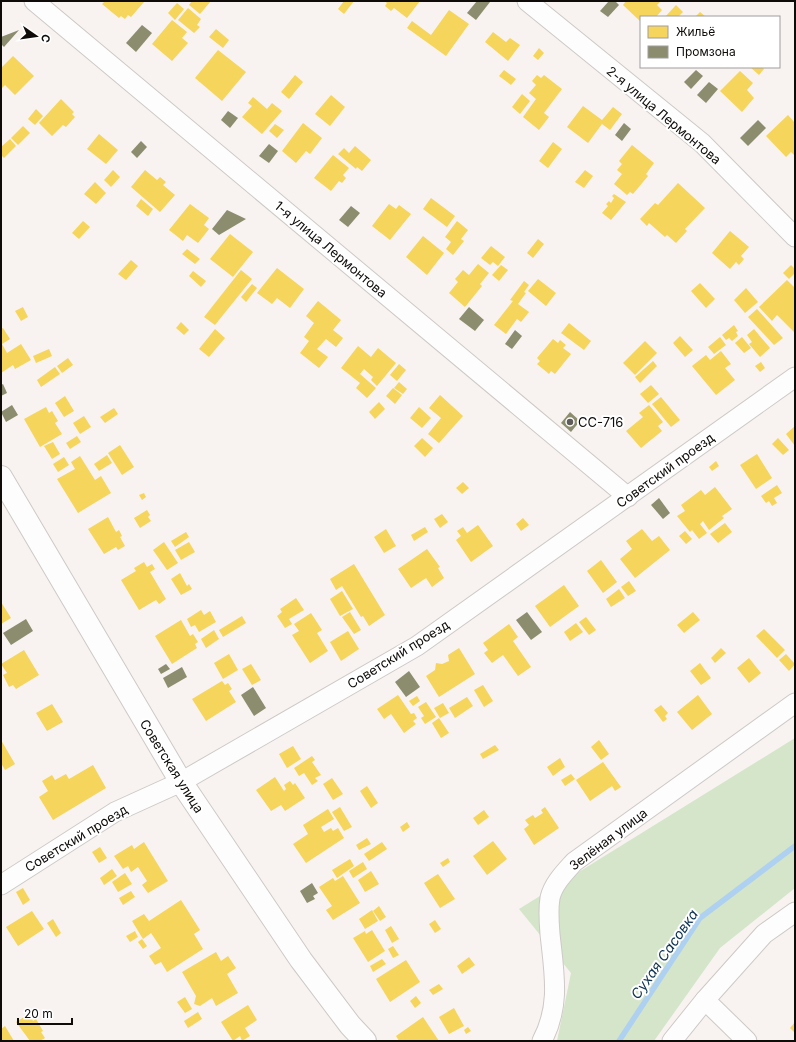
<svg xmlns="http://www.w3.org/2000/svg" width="796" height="1042" font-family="Inter,sans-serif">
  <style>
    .green { fill: #d4e5ca }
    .homes { fill: #f6d55c }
    .industry { fill: #8c8c6e }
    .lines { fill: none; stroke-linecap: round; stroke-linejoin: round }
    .stream { stroke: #aed0f1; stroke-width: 5.5 }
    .street-casing { stroke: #cdc9c7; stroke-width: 21 }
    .secondary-casing { stroke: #cdc9c7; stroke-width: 24 }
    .street { stroke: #fefdfd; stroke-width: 19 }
    .secondary { stroke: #fefdfd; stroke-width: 22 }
    .poi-dot { fill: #605c5a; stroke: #fff; stroke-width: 1.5 }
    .labels { text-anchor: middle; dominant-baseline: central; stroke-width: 4; stroke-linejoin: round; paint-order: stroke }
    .street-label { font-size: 13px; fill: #0e0b09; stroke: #fff }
    .poi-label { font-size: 13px; fill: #0e0b09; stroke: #fff; text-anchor: start }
    .water-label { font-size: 14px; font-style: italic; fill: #09304f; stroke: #fff }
  </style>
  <rect width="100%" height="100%" fill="#f8f3f0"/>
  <polygon class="green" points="795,738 795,888 720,948 654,1041 557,1041 571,973 519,909"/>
  <g class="homes">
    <polygon points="105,1 142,1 144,2 131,17 128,15 125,19 121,16 119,18 102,4"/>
    <polygon points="192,1 211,1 200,14 189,5"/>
    <polygon points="344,1 354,1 344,14 338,9"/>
    <polygon points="384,1 420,1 407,18 394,8 391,11 385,6 387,3"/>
    <polygon points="626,1 661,1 657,5 662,10 656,17 641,17 641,22 623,5"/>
    <polygon points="177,3 184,9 175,20 168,13"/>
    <polygon points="676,5 683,12 678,17 665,17"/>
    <polygon points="188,8 201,19 197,25 200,27 194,33 178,20"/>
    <polygon points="449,10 469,24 446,56 407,28 412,21 431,35"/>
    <polygon points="700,12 706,17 695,17"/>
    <polygon points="172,20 187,32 182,38 188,43 172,61 152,44"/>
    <polygon points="216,29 229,40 223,48 209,37"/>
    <polygon points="493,32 506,42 510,38 520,45 508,61 485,42"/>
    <polygon points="539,48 544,53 538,60 533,56"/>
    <polygon points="218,50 246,72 222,101 195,78"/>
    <polygon points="13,56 34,76 15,95 5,85 1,89 1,68"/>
    <polygon points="750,67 762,67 764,69 759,75"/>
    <polygon points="504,70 516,79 511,85 499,76"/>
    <polygon points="740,71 753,83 747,90 754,98 742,112 720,91"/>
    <polygon points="295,75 303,82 289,99 281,92"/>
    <polygon points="537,75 541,78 544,75 562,89 544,113 549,117 539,130 523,117 536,99 529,93 536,85 532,81"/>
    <polygon points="522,94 530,101 520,114 512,107"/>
    <polygon points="331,95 345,107 330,126 315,114"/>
    <polygon points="253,97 267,109 272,103 282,111 262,134 242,117 252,106 248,103"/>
    <polygon points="61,99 74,112 72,114 75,117 66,127 63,125 52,136 39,123"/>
    <polygon points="583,106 602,120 613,107 622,114 610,130 602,124 588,143 567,127"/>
    <polygon points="36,109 43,116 35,125 28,119"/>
    <polygon points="788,115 795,123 795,156 791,152 786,157 766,136"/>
    <polygon points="303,123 322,138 310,154 306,151 296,163 282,151"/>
    <polygon points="275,124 284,130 277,138 269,131"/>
    <polygon points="23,126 30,133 18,145 11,138"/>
    <polygon points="99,134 118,150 106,164 87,149"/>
    <polygon points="10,139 16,146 4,158 1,155 1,147"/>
    <polygon points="553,142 562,149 548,168 539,161"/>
    <polygon points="632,145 654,163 646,174 648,176 633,194 630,192 627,195 614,184 622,174 617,170 622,164 619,161"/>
    <polygon points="355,146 371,160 362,171 357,167 356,169 338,154 344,148 349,153"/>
    <polygon points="333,155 349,168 343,175 346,178 342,183 339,181 331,191 314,178"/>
    <polygon points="113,170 120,177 111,187 104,180"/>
    <polygon points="145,170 157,180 160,177 166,182 163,185 175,195 160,212 131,187"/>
    <polygon points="585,170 593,176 584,188 575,182"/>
    <polygon points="95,182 106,193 96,204 84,194"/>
    <polygon points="678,183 705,208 685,229 687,231 676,243 667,235 665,237 649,223 647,226 640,219 655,203 658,205"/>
    <polygon points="614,194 626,202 611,220 602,213 608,206 606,204 609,201 611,203 614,198 612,196"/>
    <polygon points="431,198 455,216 447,227 423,209"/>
    <polygon points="141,199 153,209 148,216 136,206"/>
    <polygon points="190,204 209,218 204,225 209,229 198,243 187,235 183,241 169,230"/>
    <polygon points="389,204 396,209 399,205 411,214 390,240 372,226"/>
    <polygon points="83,221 90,227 79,239 72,233"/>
    <polygon points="457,221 468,230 461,239 464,241 453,255 446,249 451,242 445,237"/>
    <polygon points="730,231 749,247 741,256 744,259 739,265 736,262 730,269 712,253"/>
    <polygon points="230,234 253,252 233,277 210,259"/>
    <polygon points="423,236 444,253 427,275 406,257"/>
    <polygon points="538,239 544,244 533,258 527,253"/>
    <polygon points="491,246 505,257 498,266 493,262 490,265 481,258"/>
    <polygon points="187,249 200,259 195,264 182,254"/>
    <polygon points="131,260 138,266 126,280 118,274"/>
    <polygon points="478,264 489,273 480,284 482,286 465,307 449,293 458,282 455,279 463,270 469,275"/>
    <polygon points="501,265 508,270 499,281 492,275"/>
    <polygon points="791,265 795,269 795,273 789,279 783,273"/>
    <polygon points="277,268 304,289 290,308 277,298 272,304 257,293"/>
    <polygon points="241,270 252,279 215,325 204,317"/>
    <polygon points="193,271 206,281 201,287 189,276"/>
    <polygon points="538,279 556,293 546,306 528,291"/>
    <polygon points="787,280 795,288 795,333 777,315 772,321 759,307"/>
    <polygon points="524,281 529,285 524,292 526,293 518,304 529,312 521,322 517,319 506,334 494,325 513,301 510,300"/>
    <polygon points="700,283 715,299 706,308 691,291"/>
    <polygon points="252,284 257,288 246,302 241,297"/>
    <polygon points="746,288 758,302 745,313 734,300"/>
    <polygon points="318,301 341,320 333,330 343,338 336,347 326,339 317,349 328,357 319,368 300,353 309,341 304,337 314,323 306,316"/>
    <polygon points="23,307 28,317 21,321 15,311"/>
    <polygon points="757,309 783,338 774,345 748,317"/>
    <polygon points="181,322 189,330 184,335 176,328"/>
    <polygon points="569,323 591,341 584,350 561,333"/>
    <polygon points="734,325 738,331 736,332 738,336 732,341 729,338 726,340 722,335"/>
    <polygon points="3,328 10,339 2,344 7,353 21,344 31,360 15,369 13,365 1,373 1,329"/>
    <polygon points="215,329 225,338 209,357 199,349"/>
    <polygon points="754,329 770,348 760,357 749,344 752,342 747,335"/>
    <polygon points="680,336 693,350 685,357 673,343"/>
    <polygon points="720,337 726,345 714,354 708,347"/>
    <polygon points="742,337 751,348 744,353 735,343"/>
    <polygon points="553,339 558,343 560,340 566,345 563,348 571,354 555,374 551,371 549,374 537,364 540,361 537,358"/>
    <polygon points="645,341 657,353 635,375 623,363"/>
    <polygon points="358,346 371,357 378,348 396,363 377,386 371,380 373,377 364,369 360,374 376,388 367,398 356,388 360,383 341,368"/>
    <polygon points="49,349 52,356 36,363 33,356"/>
    <polygon points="721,351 731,364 725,368 735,380 716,395 692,366 706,355 710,360"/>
    <polygon points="68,358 73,365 62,373 57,366"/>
    <polygon points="653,361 657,366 640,383 635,377"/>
    <polygon points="761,362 765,368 760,372 755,366"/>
    <polygon points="399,364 406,370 397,381 390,375"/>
    <polygon points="55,367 60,374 41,387 37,380"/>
    <polygon points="399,382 407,389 403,394 394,388"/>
    <polygon points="651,385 659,394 648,403 640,394"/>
    <polygon points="393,388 402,395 395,404 386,396"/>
    <polygon points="440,395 463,416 439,443 428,434 441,418 429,408"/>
    <polygon points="65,396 74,411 64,417 55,403"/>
    <polygon points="661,397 680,420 671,427 652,404"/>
    <polygon points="379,402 385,409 375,419 369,412"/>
    <polygon points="649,405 663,422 658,426 662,431 641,448 626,431 643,417 639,413"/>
    <polygon points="46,407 49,413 52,411 58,421 55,423 62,434 40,447 24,419"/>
    <polygon points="419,407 431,418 422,428 410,418"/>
    <polygon points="114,408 118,414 105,423 100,417"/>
    <polygon points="84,416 91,427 80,434 73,423"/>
    <polygon points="795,426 795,446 786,434"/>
    <polygon points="77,436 81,442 70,449 66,443"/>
    <polygon points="422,438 433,448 425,457 414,446"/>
    <polygon points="778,438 789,450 783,455 772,444"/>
    <polygon points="53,442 60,454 52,459 44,446"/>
    <polygon points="120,445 134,467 122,475 108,453"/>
    <polygon points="757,454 772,478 756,489 740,465"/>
    <polygon points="107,455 112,463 99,471 94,464"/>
    <polygon points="80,456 95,480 101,476 111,493 78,513 57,479 75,469 71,462"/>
    <polygon points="64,457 69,465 58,472 53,464"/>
    <polygon points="716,461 719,466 712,471 709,467"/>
    <polygon points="463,482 469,488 462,494 456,488"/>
    <polygon points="777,485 782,493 774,498 777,503 772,506 769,501 766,503 761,496"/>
    <polygon points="715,487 732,509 722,516 724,518 709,530 703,521 700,524 707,533 699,539 692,530 690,532 677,516 685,511 681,505 701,490 705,495"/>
    <polygon points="144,493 146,497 142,500 139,495"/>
    <polygon points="147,510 150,515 148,517 151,521 140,528 134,518"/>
    <polygon points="442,514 448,522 440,528 434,519"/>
    <polygon points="108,517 116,532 119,530 122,536 120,537 125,546 118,550 116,547 104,554 88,529"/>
    <polygon points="523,518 529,525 521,531 516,524"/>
    <polygon points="725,523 732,532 718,543 710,534"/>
    <polygon points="478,525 493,546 471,562 456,540 461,536 457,531 463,527 467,533"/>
    <polygon points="425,527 428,532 414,541 411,535"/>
    <polygon points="386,529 396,546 384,553 374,537"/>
    <polygon points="642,529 652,541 659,536 670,550 635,578 620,559 632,549 626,541"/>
    <polygon points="685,531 692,539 686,544 679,536"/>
    <polygon points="186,532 189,537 175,547 171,541"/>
    <polygon points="164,542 178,563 167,570 153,550"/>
    <polygon points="189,542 195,552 181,560 175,550"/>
    <polygon points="427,549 440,567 438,568 444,578 432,587 426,578 411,588 398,569"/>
    <polygon points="601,560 617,582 603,593 587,571"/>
    <polygon points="144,562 147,567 152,564 155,569 150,572 166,599 159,604 156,600 139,610 121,580 136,571 134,568"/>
    <polygon points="354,564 385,615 369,626 363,616 361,617 342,586 336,590 330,579"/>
    <polygon points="180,573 187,586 189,584 192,589 181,595 171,579"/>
    <polygon points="629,581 636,591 628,596 621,587"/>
    <polygon points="564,585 579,606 550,627 535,606"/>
    <polygon points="619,589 625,598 611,607 606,599"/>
    <polygon points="342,591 353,609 340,616 330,599"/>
    <polygon points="296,598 304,610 289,619 292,624 285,628 277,616 282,612 280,609"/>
    <polygon points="1,602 11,618 1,624"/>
    <polygon points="201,610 204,615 210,611 216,622 199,632 195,625 191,627 187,619"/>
    <polygon points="350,612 361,630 354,634 342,617"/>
    <polygon points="693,612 700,620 684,633 677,625"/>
    <polygon points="311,613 322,630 317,633 328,651 310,663 292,635 299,631 294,624"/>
    <polygon points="242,616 246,623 223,637 219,630"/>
    <polygon points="586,617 596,630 589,635 579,622"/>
    <polygon points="181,620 190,636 193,634 198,642 195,644 197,648 172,664 155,636"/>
    <polygon points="576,623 583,632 570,641 564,632"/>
    <polygon points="509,624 518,637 513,641 531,667 518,676 503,655 492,663 484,653 488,650 483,643"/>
    <polygon points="764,629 785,650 777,658 756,636"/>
    <polygon points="214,630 219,639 206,648 201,639"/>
    <polygon points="348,631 359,649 341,661 330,642"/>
    <polygon points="459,648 475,674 439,697 426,676 435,670 436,663 442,664 449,661 448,655"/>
    <polygon points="721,648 726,653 715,663 711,658"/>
    <polygon points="24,650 39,675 16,689 13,685 9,687 3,675 7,673 1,664"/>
    <polygon points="229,654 238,670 223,679 214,663"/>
    <polygon points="786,654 795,664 789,671 779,660"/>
    <polygon points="749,658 761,673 749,683 737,668"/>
    <polygon points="700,663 711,678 701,685 690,671"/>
    <polygon points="251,664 261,680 252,685 242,669"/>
    <polygon points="222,681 225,685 228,683 232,689 229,691 236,702 206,721 192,699"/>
    <polygon points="483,685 493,701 484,707 474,690"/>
    <polygon points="398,695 411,714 414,713 417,718 413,721 416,724 404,733 391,714 384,719 377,709"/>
    <polygon points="698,695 712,714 692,730 677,712"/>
    <polygon points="417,696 420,701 413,706 409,701"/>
    <polygon points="467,697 473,706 455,718 449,708"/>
    <polygon points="426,702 436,717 425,724 421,718 424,716 418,707"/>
    <polygon points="443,703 449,713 440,718 434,708"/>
    <polygon points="52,704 63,722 47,731 36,713"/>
    <polygon points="661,705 668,713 665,716 667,719 663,722 654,710"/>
    <polygon points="439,718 449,733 441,738 432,723"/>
    <polygon points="1,740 15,764 5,770 1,763"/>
    <polygon points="599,740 609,754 601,760 591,747"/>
    <polygon points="495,745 499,750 483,759 480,754"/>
    <polygon points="293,746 301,759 287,768 279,754"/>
    <polygon points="312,756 315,760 312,762 321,775 315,778 318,781 312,785 304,773 299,776 294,768"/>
    <polygon points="560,758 565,767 553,776 547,767"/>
    <polygon points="603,762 621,787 615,791 612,786 590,801 576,780"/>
    <polygon points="93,765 106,788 53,820 39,797 48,791 42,781 52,775 55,780 66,774 69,779"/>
    <polygon points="571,774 575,779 565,786 561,780"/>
    <polygon points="275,777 284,791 286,789 284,785 290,781 293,785 295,783 305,798 285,811 281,805 271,811 256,790"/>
    <polygon points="332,778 343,794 333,800 323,784"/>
    <polygon points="367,786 378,803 371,808 360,791"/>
    <polygon points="340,807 352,827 344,831 332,812"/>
    <polygon points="545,807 559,828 534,845 524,829 529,825 525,820 533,815 535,818 543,813 541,810"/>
    <polygon points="328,809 334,819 321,827 324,832 331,828 333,831 338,828 344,838 306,863 293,844 308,834 303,825"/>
    <polygon points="484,810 489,817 478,825 473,818"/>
    <polygon points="407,822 410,827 403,832 400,827"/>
    <polygon points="367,838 371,844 359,850 356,845"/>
    <polygon points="493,841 507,859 487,875 473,856"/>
    <polygon points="144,842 168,881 148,893 142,885 147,881 138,867 131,872 128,866 123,869 114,856 132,845 134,849"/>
    <polygon points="382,842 387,849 369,861 364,854"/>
    <polygon points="100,847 107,858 99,863 92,852"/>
    <polygon points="448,858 450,862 443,867 440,863"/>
    <polygon points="350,859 354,866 337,878 332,870"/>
    <polygon points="363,862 367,869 353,878 349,871"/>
    <polygon points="112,869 117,876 104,885 100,878"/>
    <polygon points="371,871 379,884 365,892 358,880"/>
    <polygon points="125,873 132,884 118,892 112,882"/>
    <polygon points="438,874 455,899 440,908 424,883"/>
    <polygon points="343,876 360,903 333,920 326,910 332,906 319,887 333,878 335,881"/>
    <polygon points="23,888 30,900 23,905 16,892"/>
    <polygon points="131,891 135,897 123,905 119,898"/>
    <polygon points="181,900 200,930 194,934 203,949 167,972 161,962 155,965 149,956 161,948 151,933 143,939 132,921 144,914 149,921"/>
    <polygon points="379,906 386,917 380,921 373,911"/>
    <polygon points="372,910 378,921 365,929 359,919"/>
    <polygon points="32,911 44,929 18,946 6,927"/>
    <polygon points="53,919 61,933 56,937 47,923"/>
    <polygon points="435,920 441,929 435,933 429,924"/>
    <polygon points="391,926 399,939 392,943 385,930"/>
    <polygon points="372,930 385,951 368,962 353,938 365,931 366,934"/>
    <polygon points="135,931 138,937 130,942 126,936"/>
    <polygon points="142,939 147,946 143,949 138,942"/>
    <polygon points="393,946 399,955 393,958 388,949"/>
    <polygon points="216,952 221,961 228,956 236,968 227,974 238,993 216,1006 212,998 200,1006 194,1004 196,996 182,972"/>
    <polygon points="469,957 475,965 462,974 457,966"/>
    <polygon points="382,959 386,964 373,972 370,966"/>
    <polygon points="406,960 420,982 390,1002 376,979"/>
    <polygon points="439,984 443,989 433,995 429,990"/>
    <polygon points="416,996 421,1003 415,1008 410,1001"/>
    <polygon points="185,997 192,1009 185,1013 177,1002"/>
    <polygon points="248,1005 257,1020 245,1028 250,1036 242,1041 240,1036 233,1041 221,1022"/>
    <polygon points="454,1008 464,1026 449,1034 439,1017"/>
    <polygon points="198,1012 202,1019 188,1028 184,1021"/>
    <polygon points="29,1014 33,1021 36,1019 43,1031 41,1032 45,1038 40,1041 30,1041 16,1022"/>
    <polygon points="423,1017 439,1041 399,1041 396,1036"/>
    <polygon points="795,1022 795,1033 790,1028"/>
    <polygon points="5,1026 14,1041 1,1041 1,1029"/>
    <polygon points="468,1027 471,1031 466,1034 464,1030"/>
  </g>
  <g class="industry">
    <polygon points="477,1 490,2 476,20 467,13"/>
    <polygon points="609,1 615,1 619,5 608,17 600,11"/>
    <polygon points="142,25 152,33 136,52 126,43"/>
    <polygon points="19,30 4,47 1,44 1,37"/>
    <polygon points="696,70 703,76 691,89 684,82"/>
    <polygon points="709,82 718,89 706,103 697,95"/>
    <polygon points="228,111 238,118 230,128 221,120"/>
    <polygon points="758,120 766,128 748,146 740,138"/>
    <polygon points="624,123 631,129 622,141 615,135"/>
    <polygon points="141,141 147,147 137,158 131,152"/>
    <polygon points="269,144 278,151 269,163 259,156"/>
    <polygon points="351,206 360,213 348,227 339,220"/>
    <polygon points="227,210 246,219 219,235 212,229"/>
    <polygon points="469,307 484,320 475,331 459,319"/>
    <polygon points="515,330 522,336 512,349 505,344"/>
    <polygon points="3,384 7,393 1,396 1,385"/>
    <polygon points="12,405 18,415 6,422 1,412"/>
    <polygon points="570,412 580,421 571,432 561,423"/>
    <polygon points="659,498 670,513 663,519 651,505"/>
    <polygon points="527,612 542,632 531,640 516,620"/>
    <polygon points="26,619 33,631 11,645 3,633"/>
    <polygon points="166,664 170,669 161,674 158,669"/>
    <polygon points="182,667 187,677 168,688 163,678"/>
    <polygon points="409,671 420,687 406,697 395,682"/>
    <polygon points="253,687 266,708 254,716 241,695"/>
    <polygon points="312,883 318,893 313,896 315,899 307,903 300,891"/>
  </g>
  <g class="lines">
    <polyline class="stream" points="619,1041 700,918 795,846"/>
    <defs>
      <g id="street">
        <polyline points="34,1 628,497"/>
        <polyline points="527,1 702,143 795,237"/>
        <polyline points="1,885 115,812 181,782 417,646 795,377"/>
        <polyline points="705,1000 747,1041"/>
        <path d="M542,1041c19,-36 12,-68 8,-107 -1,-12 -2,-24 0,-36 3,-14 15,-26 24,-36l221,-159"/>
        <polyline points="672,1041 705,1000 764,934 795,912"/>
      </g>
      <polyline id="secondary" points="1,477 181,782 301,960 350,1025 365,1041"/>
    </defs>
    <use href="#street" class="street-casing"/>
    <use href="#secondary" class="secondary-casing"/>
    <use href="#street" class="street"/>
    <use href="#secondary" class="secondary"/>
  </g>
  <circle class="poi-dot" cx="570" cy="422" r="4"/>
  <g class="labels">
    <g class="street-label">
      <text transform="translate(664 115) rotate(40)">2-я улица Лермонтова</text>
      <text transform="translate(331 249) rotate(40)">1-я улица Лермонтова</text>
      <text transform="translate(665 470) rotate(-36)">Советский проезд</text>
      <text transform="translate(398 654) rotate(-32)">Советский проезд</text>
      <text transform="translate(172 766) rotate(58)">Советская улица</text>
      <text transform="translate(76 838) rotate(-31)">Советский проезд</text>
      <text transform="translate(608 839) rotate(-37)">Зелёная улица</text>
    </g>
    <g class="poi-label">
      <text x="578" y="422">СС-716</text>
    </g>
    <g class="water-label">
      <text transform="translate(664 954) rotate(-55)">Сухая Сасовка</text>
    </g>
  </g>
  <rect width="796" height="1042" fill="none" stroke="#0e0b09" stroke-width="4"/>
  <rect x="640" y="16" width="140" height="52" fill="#ffffff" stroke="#9f9d9d"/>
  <rect x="648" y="26" width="20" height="12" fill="#f6d55c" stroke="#9f9d9d"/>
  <text x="676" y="36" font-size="12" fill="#0e0b09">Жильё</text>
  <rect x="648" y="46" width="20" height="12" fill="#8c8c6e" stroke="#9f9d9d"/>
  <text x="676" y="56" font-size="12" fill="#0e0b09">Промзона</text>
  <g transform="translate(36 36) rotate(103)" stroke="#ffffff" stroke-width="3" paint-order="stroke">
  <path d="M0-3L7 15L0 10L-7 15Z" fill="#0e0b09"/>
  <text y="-6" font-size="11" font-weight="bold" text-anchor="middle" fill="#0e0b09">С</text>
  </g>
  <path d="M18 1018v6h54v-6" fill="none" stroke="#0e0b09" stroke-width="2"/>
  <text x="24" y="1018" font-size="12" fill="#0e0b09" stroke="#ffffff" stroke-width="3" paint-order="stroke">20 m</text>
</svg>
